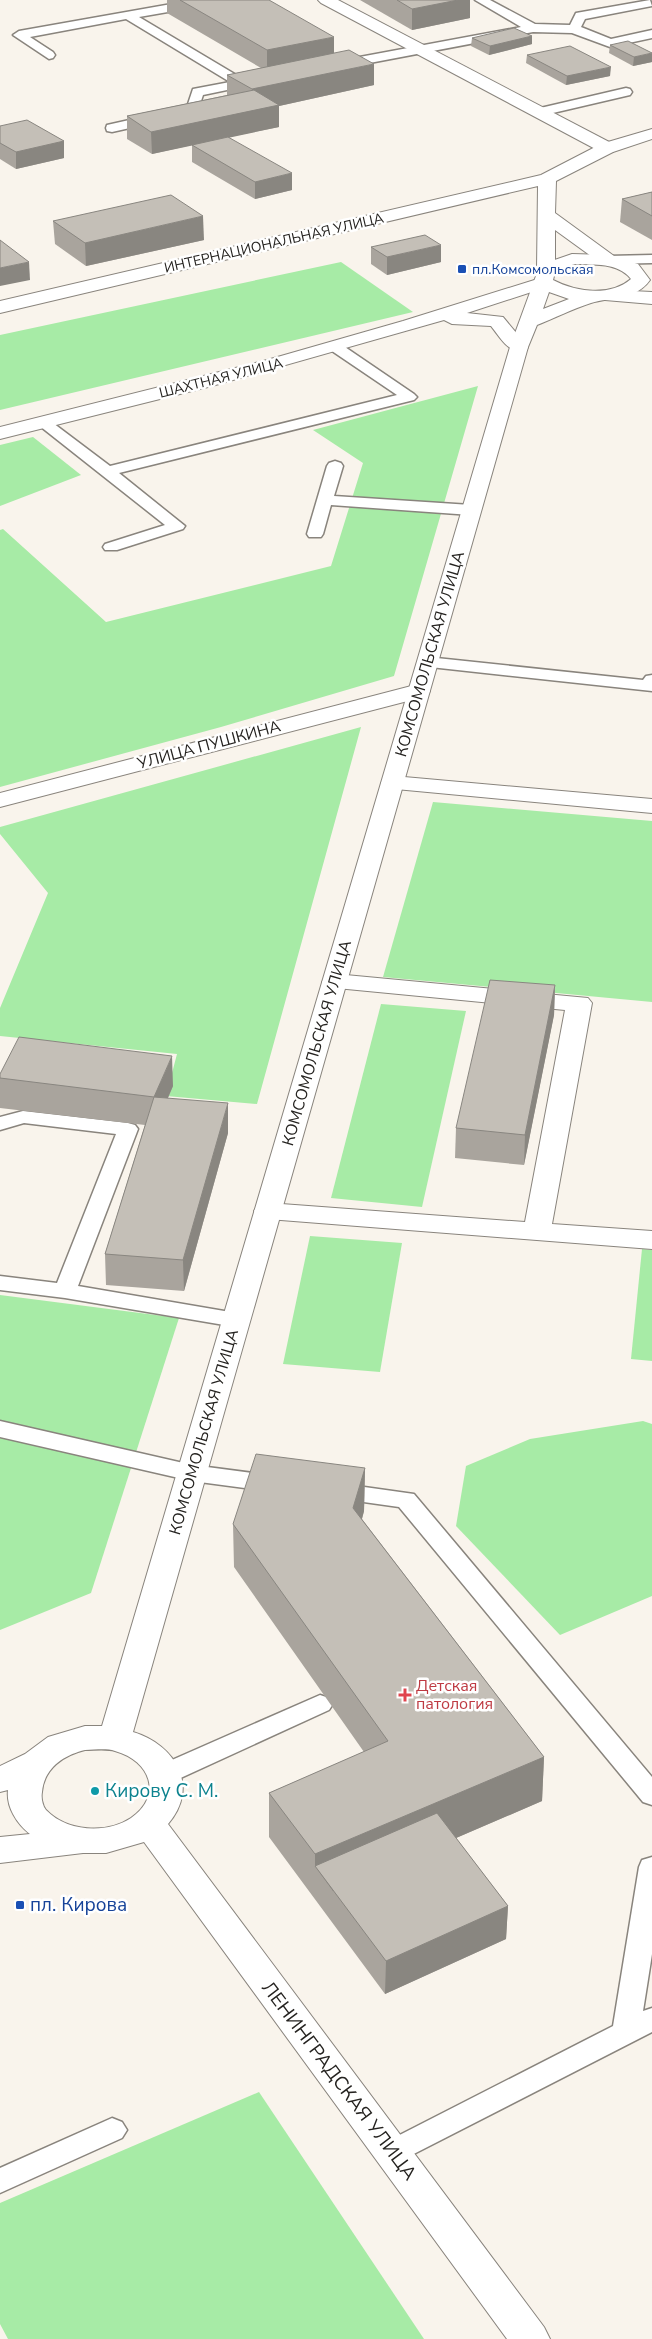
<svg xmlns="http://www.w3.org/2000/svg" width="652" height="2339" font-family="'Nunito Sans',sans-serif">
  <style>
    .green { fill: #a7eba6 }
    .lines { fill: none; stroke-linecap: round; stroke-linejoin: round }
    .service-casing { stroke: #89847d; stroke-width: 3 }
    .pedestrian-casing { stroke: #89847d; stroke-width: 2 }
    .minor-casing { stroke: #89847d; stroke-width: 2 }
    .tertiary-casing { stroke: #89847d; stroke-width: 2 }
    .secondary-casing { stroke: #89847d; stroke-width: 2 }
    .service { fill: #fff; fill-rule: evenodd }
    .pedestrian { fill: #fff; fill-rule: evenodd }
    .minor { fill: #fff; fill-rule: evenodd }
    .tertiary { fill: #fff; fill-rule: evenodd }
    .secondary { fill: #fff; fill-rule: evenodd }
    .wall { fill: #a9a49d }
    .shaded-wall { fill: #898680 }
    .building { fill: #c4bfb7; stroke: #898680 }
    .transit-dot { fill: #1a4fb4; stroke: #fff; stroke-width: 2 }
    .health-dot { fill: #e0444e; stroke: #fff; stroke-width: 2 }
    .culture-dot { fill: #0f9aa8; stroke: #fff; stroke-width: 2 }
    .labels { text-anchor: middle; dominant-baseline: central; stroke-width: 5; stroke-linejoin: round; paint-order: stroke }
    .far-street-label { font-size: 14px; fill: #252320; stroke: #fff }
    .far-transit-label { font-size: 14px; fill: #164399; stroke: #fff; text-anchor: start }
    .street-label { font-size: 16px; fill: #252320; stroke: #fff }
    .health-label { font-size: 16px; fill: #be3a42; stroke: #fff; text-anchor: start }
    .near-culture-label { font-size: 19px; fill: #0d838f; stroke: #fff; text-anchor: start }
    .near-transit-label { font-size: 19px; fill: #164399; stroke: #fff; text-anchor: start }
    .near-street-label { font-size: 19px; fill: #252320; stroke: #fff }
  </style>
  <rect width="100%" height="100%" fill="#f9f4ec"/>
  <g class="green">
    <polygon points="341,262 413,312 0,410 0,335"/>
    <polygon points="478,386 394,676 221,727 0,787 0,530 3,529 106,622 331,566 363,463 313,430"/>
    <polygon points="33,437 81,475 0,506 0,445"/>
    <polygon points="361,727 257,1104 166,1096 177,1054 0,1036 0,1008 48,893 0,834 0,827"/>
    <polygon points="433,802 652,821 652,1002 383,977"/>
    <polygon points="381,1004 466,1011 422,1207 331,1198"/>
    <polygon points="310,1236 402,1243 380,1372 283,1364"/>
    <polygon points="642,1249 652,1250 652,1361 631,1359"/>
    <polygon points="0,1295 179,1318 91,1593 0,1630"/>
    <polygon points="643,1421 652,1424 652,1596 560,1635 456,1526 466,1466 530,1439"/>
    <polygon points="259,2092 424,2339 8,2339 0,2324 0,2203"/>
  </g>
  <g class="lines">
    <defs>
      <g id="service">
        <polygon points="194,0 220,0 214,4 139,17 243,79 256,76 262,80 256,84 203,95 197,113 112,132 107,131 106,128 107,125 187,107 193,89 230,82 126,19 30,37 53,52 55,55 53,58 49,59 13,35 19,31"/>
        <polygon points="475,0 490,0 535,24 570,25 576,13 650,0 652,6 585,19 581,27 611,39 652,30 652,38 610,47 572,33 533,32 338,69 332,65 338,61 521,27"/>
        <polygon points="626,88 630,89 632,92 630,95 540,116 534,112 536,109"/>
        <polygon points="652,255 652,263 608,264 601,260 608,256"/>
        <polygon points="337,344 342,345 414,394 417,397 414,400 119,473 185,526 183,529 117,550 105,550 103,547 105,544 165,525 36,423 44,418 49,420 110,466 397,395 332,351 330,348"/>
        <polygon points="335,461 341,463 343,466 334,496 471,505 477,507 479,510 477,513 471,515 331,505 323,534 321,537 309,537 307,534 327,466 329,463"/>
        <polygon points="427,657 643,680 646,676 652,675 652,691 421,666 418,662 421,658"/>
        <polygon points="23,1111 128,1123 135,1125 138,1129 78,1286 236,1313 244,1315 247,1320 244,1325 236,1327 65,1298 0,1290 0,1276 57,1283 116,1134 24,1123 0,1130 0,1117"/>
        <polygon points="0,1421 192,1465 276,1476 284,1478 288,1484 284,1490 276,1492 192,1481 0,1437"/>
        <polygon points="336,1483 414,1494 652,1777 652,1805 643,1802 399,1507 328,1497 324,1491 328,1485"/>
        <polygon points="320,1695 329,1698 333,1704 329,1710 174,1781 165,1783 156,1781 152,1774 156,1767"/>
        <polygon points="652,1857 652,1954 643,2011 652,2008 652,2032 402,2160 392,2164 382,2160 377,2152 382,2144 613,2026 639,1867 642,1860"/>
        <polygon points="112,2118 122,2122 127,2130 122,2138 0,2193 0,2168"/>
      </g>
      <polygon id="pedestrian" points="393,776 652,799 652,813 385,788 381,783 385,778"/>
      <g id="minor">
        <polygon points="318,0 338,0 613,144 615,148 613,152 601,152 321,3"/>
        <polygon points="419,684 427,686 430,691 427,696 0,807 0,793"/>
        <polygon points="335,974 588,998 592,1003 552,1224 652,1231 652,1249 268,1219 258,1217 254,1211 258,1205 268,1203 525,1222 565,1010 326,987 322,982 326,977"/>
      </g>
      <g id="tertiary">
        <polygon points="652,129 652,139 613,152 556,181 555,213 614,256 617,260 614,264 602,264 555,230 555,269 552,273 540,273 537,269 538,186 0,313 0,301 541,175 601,144"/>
        <path d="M544,277l6,1 3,4 -3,4 -83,27 36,4 25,30 -2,4c-17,4 -26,-14 -35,-25l-39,-2 -8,-4 -232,66 -212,53v-12l267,-67 136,-39z"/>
        <polygon points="611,290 652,292 652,304 605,300 602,296 605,292"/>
      </g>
      <path id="secondary" d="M572,254l36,1 30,9 12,16c-14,20 -39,17 -59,23 -19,6 -36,15 -54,22l-9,22 -395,1385c43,13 67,55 35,92l376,503 6,12h-43l-363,-497 -38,11h-23l-83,10v-26l30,-3c-13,-10 -24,-27 -22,-44l-8,2v-26l25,-12 23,-17 37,-11h17l408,-1379 30,-82zM574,264c20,1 44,-2 57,15 -21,18 -55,13 -78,1l2,-8zM549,292l20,7 -26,10zM85,1750c10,0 21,-2 30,1 36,10 48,45 16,67 -24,16 -64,14 -85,-8 -4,-5 -5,-13 -4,-18 2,-24 22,-37 43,-42z"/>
    </defs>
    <use href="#service" class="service-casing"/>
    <use href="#pedestrian" class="pedestrian-casing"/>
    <use href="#minor" class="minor-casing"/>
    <use href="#tertiary" class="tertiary-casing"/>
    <use href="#secondary" class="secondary-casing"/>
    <use href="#service" class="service"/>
    <use href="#pedestrian" class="pedestrian"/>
    <use href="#minor" class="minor"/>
    <use href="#tertiary" class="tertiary"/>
    <use href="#secondary" class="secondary"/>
  </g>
  <g class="wall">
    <polygon points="167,0 269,0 374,85 279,106 279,127 229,137 292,190 255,199 192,162 192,145 152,154 127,139 127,116 227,95 227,75 261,68 167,13"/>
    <polygon points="360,0 470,0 470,18 412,30"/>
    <polygon points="532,36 532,44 489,55 471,46 472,38"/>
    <polygon points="610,45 652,62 633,66 609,53"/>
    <polygon points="527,55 610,76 566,85 526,63"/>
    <polygon points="0,126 64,141 64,158 16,169 0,159"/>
    <polygon points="652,192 652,240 620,222 622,199"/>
    <polygon points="53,221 204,240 86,266 55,244"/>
    <polygon points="371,247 441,262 387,275 371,264"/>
    <polygon points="555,985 554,1015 524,1165 455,1158 456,1128"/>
    <polygon points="0,1074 173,1086 168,1098 228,1133 184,1291 106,1285 105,1254 145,1125 0,1108"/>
    <polygon points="365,1468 364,1511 362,1519 544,1757 542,1801 456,1838 508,1906 506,1939 385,1994 269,1837 269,1793 364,1752 234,1567 233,1524"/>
  </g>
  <g class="shaded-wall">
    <polygon points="458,0 470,0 470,18 412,30 412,9"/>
    <polygon points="532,36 532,44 489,55 490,46"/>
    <polygon points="334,37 334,58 267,72 267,50"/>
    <polygon points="652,53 652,62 633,66 634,57"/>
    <polygon points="374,64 374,85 279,106 279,127 152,154 151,132 252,110 252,89"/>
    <polygon points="611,67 610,76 566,85 567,76"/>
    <polygon points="64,141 64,158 16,169 16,152"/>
    <polygon points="292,173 292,190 255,199 255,182"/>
    <polygon points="203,216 204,240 86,266 85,243"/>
    <polygon points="441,245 441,262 387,275 387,257"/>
    <polygon points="29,262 30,280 0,286 0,268"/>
    <polygon points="555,985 554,1015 524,1165 525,1135"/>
    <polygon points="172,1056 173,1086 155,1127 154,1097"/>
    <polygon points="228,1103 228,1133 184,1291 183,1260"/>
    <polygon points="365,1468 364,1511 353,1551 353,1508"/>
    <polygon points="544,1757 542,1801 333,1891 315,1866 315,1854"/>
    <polygon points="508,1906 506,1939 385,1994 386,1961"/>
  </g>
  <g class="building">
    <polygon points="180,0 269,0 334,37 267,50"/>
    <polygon points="397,0 458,0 412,9"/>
    <polygon points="514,28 532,36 490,46 472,38"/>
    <polygon points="628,41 652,53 634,57 610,45"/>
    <polygon points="570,46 611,67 567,76 527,55"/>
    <polygon points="349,50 374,64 252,89 227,75"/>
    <polygon points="254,90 279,105 151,132 127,116"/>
    <polygon points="27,120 64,141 16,152 0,143 0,126"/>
    <polygon points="228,137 292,173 255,182 192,145"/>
    <polygon points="652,192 652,216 622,199"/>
    <polygon points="171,195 203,216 85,243 53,221"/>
    <polygon points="425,235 441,245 387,257 371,247"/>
    <polygon points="0,240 29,262 0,268"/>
    <polygon points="490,980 555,985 525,1135 456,1128"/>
    <polygon points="19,1037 172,1056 154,1097 0,1078 0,1074"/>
    <polygon points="154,1097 228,1103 183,1260 105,1254"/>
    <polygon points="256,1454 365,1468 353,1508 544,1757 315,1854 269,1793 388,1741 233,1524"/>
    <polygon points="437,1813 508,1906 386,1961 315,1866"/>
  </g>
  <g class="transit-dot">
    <rect x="457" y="264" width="10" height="10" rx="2.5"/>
    <rect x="15" y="1900" width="10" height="10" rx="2.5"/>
  </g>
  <path class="health-dot" d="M402.5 1687.5h5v5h5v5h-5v5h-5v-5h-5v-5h5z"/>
  <circle class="culture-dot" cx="95" cy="1791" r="5"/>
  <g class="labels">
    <g class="far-street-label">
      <text transform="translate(274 243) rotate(-13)">ИНТЕРНАЦИОНАЛЬНАЯ УЛИЦА</text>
      <text transform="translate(221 378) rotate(-14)">ШАХТНАЯ УЛИЦА</text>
    </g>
    <g class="far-transit-label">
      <text x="472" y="269">пл.Комсомольская</text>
    </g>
    <g class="street-label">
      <text transform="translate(430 654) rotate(-74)">КОМСОМОЛЬСКАЯ УЛИЦА</text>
      <text transform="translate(209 745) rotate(-15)">УЛИЦА ПУШКИНА</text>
      <text transform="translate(317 1043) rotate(-74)">КОМСОМОЛЬСКАЯ УЛИЦА</text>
      <text transform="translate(204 1432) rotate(-74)">КОМСОМОЛЬСКАЯ УЛИЦА</text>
    </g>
    <g class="health-label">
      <text x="416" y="1686">Детская<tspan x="416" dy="18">патология</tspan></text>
    </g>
    <g class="near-culture-label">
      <text x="105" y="1791">Кирову С. М.</text>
    </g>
    <g class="near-transit-label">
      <text x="30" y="1905">пл. Кирова</text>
    </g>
    <g class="near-street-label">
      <text transform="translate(339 2081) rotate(53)">ЛЕНИНГРАДСКАЯ УЛИЦА</text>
    </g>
  </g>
</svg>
